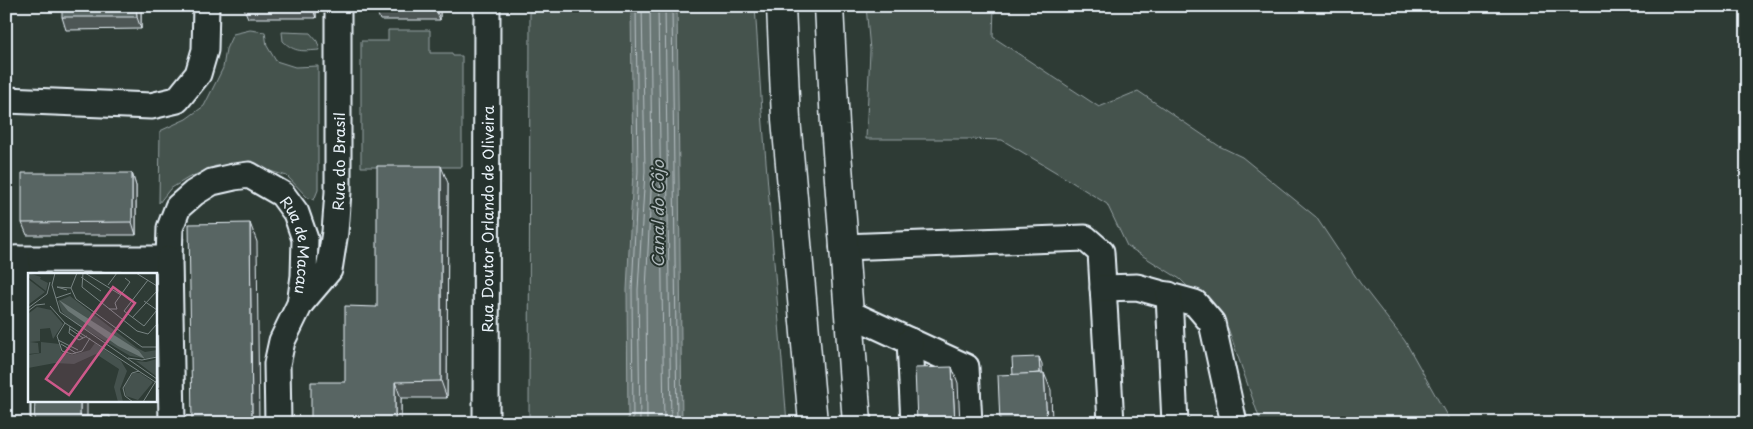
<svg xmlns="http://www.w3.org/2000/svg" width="1753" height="429" font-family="'Playpen Sans',sans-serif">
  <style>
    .green { fill: #45524e; stroke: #96a2a3 }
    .water { fill: #6b7775; stroke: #9da8a9 }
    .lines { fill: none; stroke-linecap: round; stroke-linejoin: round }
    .shore { stroke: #b6c0c4; stroke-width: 1 }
    .minor-casing { stroke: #e8f1f8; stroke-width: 29 }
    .major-casing { stroke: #e8f1f8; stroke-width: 31 }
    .minor { stroke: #26332d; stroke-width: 25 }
    .major { stroke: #26332d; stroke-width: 28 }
    .wall { fill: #4d5755; stroke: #e8f1f8 }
    .shaded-wall { fill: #3e4745; stroke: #e8f1f8 }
    .building { fill: #596563; stroke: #e8f1f8 }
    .labels { text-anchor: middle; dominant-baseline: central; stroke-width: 4; stroke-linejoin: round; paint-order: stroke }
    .street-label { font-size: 15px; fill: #e8f1f8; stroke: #26332d }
    .water-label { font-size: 16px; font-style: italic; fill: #b0babd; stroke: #26332d }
    .inset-road { fill: none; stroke: #788483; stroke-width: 1 }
    .view { fill: #cd598a; fill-opacity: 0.15; stroke: #cd598a; stroke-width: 2.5 }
    .inset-edge { fill: none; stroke: #e8f1f8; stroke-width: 2.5 }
  </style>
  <rect width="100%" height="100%" fill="#2e3b35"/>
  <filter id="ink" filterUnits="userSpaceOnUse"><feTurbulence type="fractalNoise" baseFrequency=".02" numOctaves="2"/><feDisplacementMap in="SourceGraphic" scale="10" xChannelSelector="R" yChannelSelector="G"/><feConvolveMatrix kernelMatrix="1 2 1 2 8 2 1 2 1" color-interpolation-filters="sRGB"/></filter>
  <g filter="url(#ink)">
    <g class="green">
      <polygon points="530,6 755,6 762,112 787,423 529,423"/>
      <polygon points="866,6 994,6 993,37 1099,107 1138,91 1219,146 1242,157 1316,217 1360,283 1405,341 1451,423 1261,423 1228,328 1180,279 1127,246 1107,204 1059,174 1002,140 968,139 866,139 870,50"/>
      <polygon points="250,30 265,32 267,46 276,61 295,67 318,66 318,190 314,200 307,197 287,176 270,171 216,166 188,178 170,189 159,203 160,131 186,119 204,106 223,68 226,49 233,34"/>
      <polygon points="388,30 430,30 430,53 452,53 453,56 462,56 462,167 361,167 361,41 388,41"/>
      <path d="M282,32l28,1 7,8 3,9c-17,1 -25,3 -37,-9z"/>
    </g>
    <polygon class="water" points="631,6 677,6 682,423 628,423 627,290 633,171"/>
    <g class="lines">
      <g class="shore">
        <polyline points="658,6 664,423"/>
        <polyline points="665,6 671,423"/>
        <polyline points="672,6 677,423"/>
        <polyline points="633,423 632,290 638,171 636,6"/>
        <polyline points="640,423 638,290 645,171 642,6"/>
        <polyline points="647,423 646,290 652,171 650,6"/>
      </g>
      <defs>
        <g id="minor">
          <polyline points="6,100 151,106 177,100 198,74 205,50 206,6"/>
          <polyline points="843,247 1085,238 1101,252 1111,423"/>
          <path id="s1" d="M6,259h163l1,-31 8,-21 16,-14 18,-11 22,-5 15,-2 33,19 14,19 9,26 -1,37 -4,28 -18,37 -5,23 1,59"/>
          <polyline points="17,259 17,423"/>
          <polyline points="169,259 172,423"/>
          <polyline points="1103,288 1137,287 1195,303 1212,323 1234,423"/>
          <polyline points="1169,295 1175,423"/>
          <path id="s2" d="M300,304l29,-34 6,-38 3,-40v-186"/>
          <polyline points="849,313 966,367 969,423"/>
          <polyline points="910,341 914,423"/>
          <path id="s3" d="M486,423l1,-417"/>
        </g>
        <g id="major">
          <polyline points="781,6 786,119 813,423"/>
          <polyline points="829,6 835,125 857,423"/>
        </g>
      </defs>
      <use href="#minor" class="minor-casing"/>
      <use href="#major" class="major-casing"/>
      <use href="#minor" class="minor"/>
      <use href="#major" class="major"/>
    </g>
    <g class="wall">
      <polygon points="141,6 141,29 66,30 62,17"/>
      <polygon points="243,6 316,6 316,18 248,18"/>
      <polygon points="375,6 440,6 440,20 380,20"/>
      <polygon points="132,173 136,186 136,235 27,235 22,223"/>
      <polygon points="448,183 447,398 401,398 401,423 311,423 345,382 377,307"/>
    </g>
    <g class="shaded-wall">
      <polygon points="136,6 141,6 141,29 137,17"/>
      <polygon points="312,6 316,6 316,18"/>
      <polygon points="435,6 440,6 440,20"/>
      <polygon points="441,166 448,183 447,398 441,381"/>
      <polygon points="132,173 136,186 136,235 132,222"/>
      <polygon points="250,223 257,242 259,423 252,423"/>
      <polygon points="1039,357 1042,364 1043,390 1041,384"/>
      <polygon points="952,367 958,383 960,423 955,423"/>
      <polygon points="1044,373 1051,390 1052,423 1047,423"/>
      <polygon points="395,382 401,398 401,423 395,423"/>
      <polygon points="80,400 87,400 87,423 80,416"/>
    </g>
    <g class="building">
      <polygon points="62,6 136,6 137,17 62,17"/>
      <polygon points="377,166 441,166 441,381 395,382 395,423 311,423 311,382 345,382 345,306 377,307"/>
      <polygon points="22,173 132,173 132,222 22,223"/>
      <polygon points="250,223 252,423 192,423 189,224"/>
      <polygon points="1039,357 1040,373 1013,375 1012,358"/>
      <polygon points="952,367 955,423 917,423 915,368"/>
      <polygon points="1044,373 1047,423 1000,423 998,375"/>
      <polygon points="35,400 80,400 80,416 110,416 110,423 34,423"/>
    </g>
  </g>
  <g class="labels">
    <g class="street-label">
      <text stroke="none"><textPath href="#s2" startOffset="154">Rua do Brasil</textPath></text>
      <text stroke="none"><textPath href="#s3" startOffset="204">Rua Doutor Orlando de Oliveira</textPath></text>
      <text stroke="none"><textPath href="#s1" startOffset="390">Rua de Macau</textPath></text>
    </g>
    <g class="water-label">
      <text transform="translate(657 214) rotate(-90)">Canal do Côjo</text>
    </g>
  </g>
  <g transform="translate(28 273)">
    <rect width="129" height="129" fill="#2e3b35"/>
    <path d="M0,0l13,4 -1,2 8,4 -2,8 -18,-14zM0,6l17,13 -17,13zM42,23l67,52 8,4 12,-2v6l-9,3 -18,-3 -55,-33 -13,-11 -4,-11zM9,34l14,3 12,14 -10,15 -3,-11 -10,1v12l-10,1 8,1 1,10 -11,1v-40zM13,69l19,2 1,8 11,3 18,-5 5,-7 26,18 6,10 -7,18 3,13h-5l-4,-15 5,-18 -23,-15 -22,10 -19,-1 -27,5v-13l13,-2zM129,86v18l-21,-16 10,1zM105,100h7l13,9 -15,18 -12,-4 -2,-10z" fill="#45524e"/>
    <path d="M31,27l80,51 6,8 -27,-13 -50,-35z" fill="#6b7775"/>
    <path class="inset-road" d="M27,0l-3,12 8,27 97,67M49,0l-6,15 5,11 66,48h15M55,0l-1,14 55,44 11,3 9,-10M57,0l36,22M108,0l21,13M53,4l20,14M120,7l-24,31 20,15 13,-16M80,12l9,-12M39,17l-10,-3 14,1M28,25l15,-5M116,28l13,9M22,33l15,17 92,60M0,35l19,-14 3,-12M81,36h8l-2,-6 15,-21 -5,-4M0,38l8,-6 9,-1M104,45l25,-27M37,50l-8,13 5,15 10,3 10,-3 8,-13M42,53l-1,7 10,7 8,-4M42,56l13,9M30,67l20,10M33,71l15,9M100,85l14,2 15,-3M105,129l-8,-6 -2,-8 9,-15 7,-2M115,129l13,-21"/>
    <path class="view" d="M85,14l22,16 -66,92 -23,-16z"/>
    <rect width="129" height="129" class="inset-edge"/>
  </g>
  <rect width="1753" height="429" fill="none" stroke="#26332d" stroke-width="25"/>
  <rect x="12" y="12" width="1728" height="404" fill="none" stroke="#e8f1f8" stroke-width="2" filter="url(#ink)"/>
</svg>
